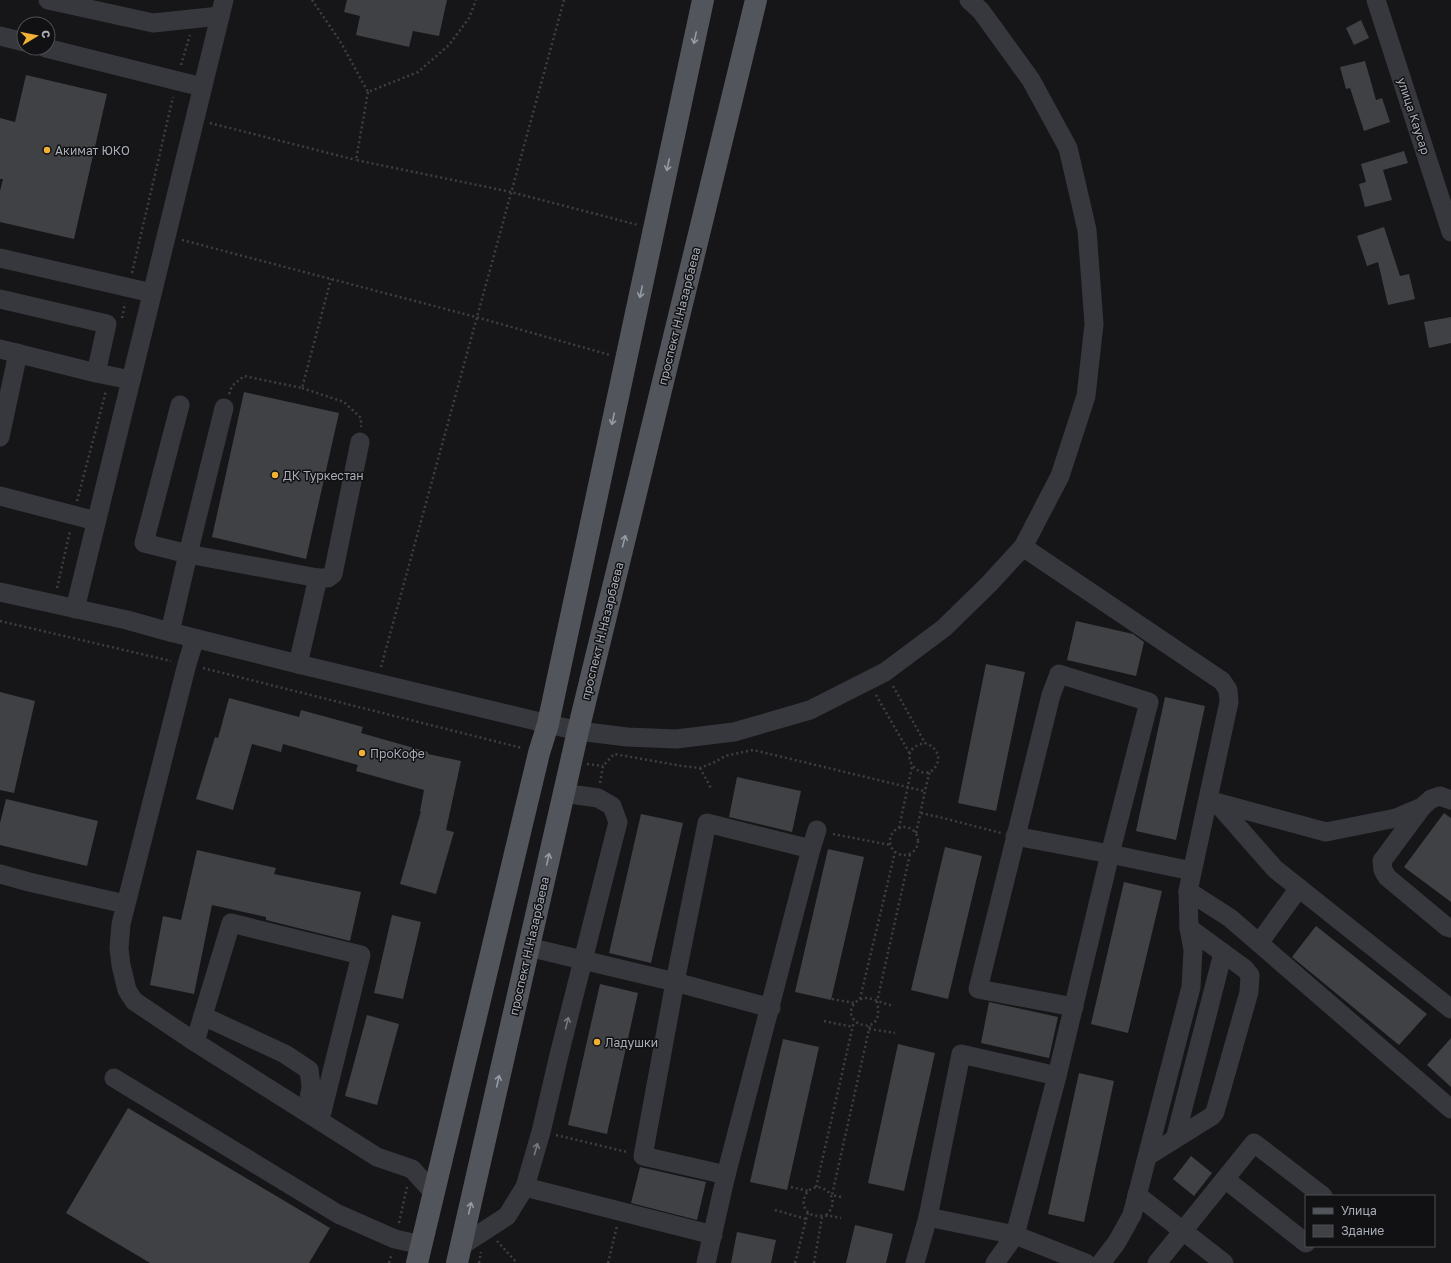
<svg xmlns="http://www.w3.org/2000/svg" width="1451" height="1263" font-family="'Golos Text',sans-serif">
  <style>
    .building { fill: #404145 }
    .lines { fill: none; stroke-linecap: round; stroke-linejoin: round }
    .path { stroke: #3d3f44; stroke-width: 2.5; stroke-dasharray: 2 3; stroke-linecap: butt }
    .minor { stroke: #37383d; stroke-width: 19 }
    .major { stroke: #53555c; stroke-width: 22 }
    .oneway { stroke: #979ba6 }
    .oneway2 { stroke: #757881 }
    .poi-dot { fill: #f2b134; stroke: #111113; stroke-width: 1.5 }
    .labels { text-anchor: middle; dominant-baseline: central; stroke-width: 3; stroke-linejoin: round; paint-order: stroke }
    .street-label { font-size: 12px; fill: #a8adb8; stroke: #111113 }
    .poi-label { font-size: 12px; fill: #a8adb8; stroke: #111113; text-anchor: start }
  </style>
  <rect width="100%" height="100%" fill="#161618"/>
  <g class="building">
    <polygon points="347,0 447,0 439,36 413,31 409,47 356,35 360,16 344,12"/>
    <polygon points="1361,20 1369,38 1354,45 1346,28"/>
    <polygon points="1365,61 1376,100 1382,98 1390,122 1364,131 1350,88 1346,89 1340,67"/>
    <polygon points="26,75 107,94 74,239 0,222 0,191 3,179 0,179 0,118 15,122"/>
    <polygon points="1404,151 1408,163 1383,170 1392,200 1365,207 1359,184 1366,182 1361,164"/>
    <polygon points="1384,227 1400,276 1409,274 1415,299 1388,305 1378,262 1367,266 1357,236"/>
    <polygon points="1451,317 1451,343 1429,348 1424,322"/>
    <polygon points="244,392 339,413 306,559 212,537"/>
    <polygon points="1076,621 1133,634 1144,642 1136,676 1067,660"/>
    <polygon points="986,664 1025,672 996,811 958,803"/>
    <polygon points="0,692 35,701 14,793 0,790"/>
    <polygon points="1165,697 1205,706 1176,840 1136,831"/>
    <polygon points="229,698 299,717 301,710 363,727 361,733 428,752 428,754 461,761 446,830 454,832 436,894 400,884 421,811 420,811 424,790 356,771 358,765 283,744 281,752 252,744 233,810 196,799 215,737 218,738"/>
    <polygon points="737,777 801,791 792,832 729,817"/>
    <polygon points="6,799 98,821 87,866 0,845 0,823"/>
    <polygon points="1444,813 1451,818 1451,902 1404,867"/>
    <polygon points="641,814 683,823 651,963 609,953"/>
    <polygon points="945,847 982,856 948,999 911,990"/>
    <polygon points="828,849 864,857 831,1000 795,992"/>
    <polygon points="197,850 276,868 274,874 361,892 350,941 266,920 266,917 212,905 194,994 150,985 163,916 181,920"/>
    <polygon points="1124,882 1162,891 1128,1033 1091,1024"/>
    <polygon points="392,915 421,922 403,999 374,993"/>
    <polygon points="1316,926 1427,1014 1399,1045 1292,957"/>
    <polygon points="600,984 638,993 607,1134 568,1125"/>
    <polygon points="989,1002 1058,1017 1049,1058 981,1043"/>
    <polygon points="367,1015 399,1024 377,1105 345,1096"/>
    <polygon points="1451,1038 1451,1087 1427,1065"/>
    <polygon points="783,1039 819,1047 787,1190 750,1182"/>
    <polygon points="898,1044 935,1053 904,1191 868,1183"/>
    <polygon points="1079,1073 1114,1081 1084,1222 1048,1214"/>
    <polygon points="128,1108 330,1228 309,1263 150,1263 66,1213"/>
    <polygon points="1191,1156 1212,1173 1194,1196 1173,1179"/>
    <polygon points="640,1167 706,1182 697,1220 631,1203"/>
    <polygon points="855,1225 893,1234 886,1263 846,1263"/>
    <polygon points="737,1232 776,1240 771,1263 731,1263"/>
  </g>
  <g class="lines">
    <g class="path">
      <polyline points="312,0 340,41 368,92 418,72 449,45 469,18 476,0"/>
      <polyline points="181,65 190,35"/>
      <polyline points="368,92 356,160 511,192 638,225"/>
      <polyline points="210,123 356,160"/>
      <polyline points="182,240 476,317 610,355"/>
      <polyline points="132,273 173,97"/>
      <polyline points="122,318 125,303"/>
      <polyline points="302,388 344,402 361,418 361,427"/>
      <polyline points="229,394 232,386 244,376 302,388 331,279"/>
      <polyline points="77,501 106,391"/>
      <polyline points="57,588 70,531"/>
      <polyline points="0,621 171,661"/>
      <polyline points="381,667 564,0"/>
      <polyline points="203,668 522,748"/>
      <path d="M893,686l32,57c9,3 16,11 12,21 -12,26 -48,-14 -12,-21"/>
      <polyline points="876,695 910,754"/>
      <polyline points="587,764 603,766"/>
      <polyline points="700,768 711,788"/>
      <polyline points="600,783 603,766 614,754 682,766 700,768 715,762 725,756 753,750 924,791"/>
      <polyline points="921,813 943,818 1001,833"/>
      <circle cx="904" cy="841" r="14"/>
      <polyline points="899,828 912,767"/>
      <path d="M916,833c5,-21 8,-41 14,-62"/>
      <polyline points="833,834 890,845"/>
      <polyline points="832,999 854,1003"/>
      <polyline points="860,999 895,852"/>
      <path d="M891,1005c-7,-1 -17,-6 -24,-7 -5,0 -10,2 -13,6 -15,20 32,37 23,-2l33,-148"/>
      <polyline points="824,1021 853,1027"/>
      <polyline points="869,1029 895,1033"/>
      <polyline points="556,1135 627,1152"/>
      <polyline points="791,1187 808,1191"/>
      <polyline points="816,1187 854,1021"/>
      <polyline points="841,1197 832,1195 870,1025"/>
      <polyline points="775,1210 806,1219"/>
      <path d="M826,1215c19,-17 -8,-39 -20,-21 -2,4 -3,8 -2,12 5,13 15,9 24,10 4,0 8,1 13,2"/>
      <polyline points="399,1223 407,1187"/>
      <polyline points="497,1241 517,1263"/>
      <polyline points="389,1263 392,1253"/>
      <polyline points="479,1263 481,1252"/>
      <polyline points="608,1263 617,1226"/>
      <polyline points="795,1263 808,1212"/>
      <polyline points="814,1263 822,1217"/>
    </g>
    <g class="minor">
      <polyline points="48,0 153,23 220,16"/>
      <polyline points="1376,0 1451,232"/>
      <polyline points="0,36 24,42"/>
      <polyline points="46,48 202,87"/>
      <polyline points="0,258 152,293"/>
      <polyline points="0,299 107,324 96,373"/>
      <polyline points="0,349 96,373 131,380"/>
      <polyline points="180,405 144,543 188,554 224,408"/>
      <polyline points="0,437 18,353"/>
      <polyline points="0,496 96,521"/>
      <polyline points="1023,547 1222,681 1228,690 1229,702 1188,891 1189,928 1193,950 1191,987 1132,1215 1117,1242 1101,1263"/>
      <polyline points="318,578 328,578 333,574 360,442"/>
      <polyline points="0,592 127,620 170,632 298,664 578,731 627,737 676,739 734,732 810,710 885,672 944,628 989,584 1023,547 1060,476 1086,396 1094,324 1087,230 1068,148 1031,80 981,11 969,0"/>
      <polyline points="75,609 224,0"/>
      <polyline points="170,632 188,554 318,578 298,664"/>
      <polyline points="195,638 187,664 121,924 119,948 121,965 127,990 134,1001 195,1042 377,1157 412,1169 434,1193"/>
      <polyline points="1215,802 1326,832 1396,818 1422,807 1431,799 1440,796 1451,800"/>
      <polyline points="1217,803 1275,869 1451,1009"/>
      <polyline points="1422,807 1382,861 1383,870 1387,877 1447,927 1451,928"/>
      <polyline points="1015,836 1110,854 1057,1076"/>
      <polyline points="811,849 817,830"/>
      <polyline points="0,874 29,882 125,904"/>
      <polyline points="1188,891 1230,918 1451,1109"/>
      <polyline points="1259,943 1299,888"/>
      <polyline points="528,947 675,982 707,823 811,849 726,1175 643,1156 675,982 771,1008"/>
      <polyline points="1074,1007 978,989 1051,695 1059,674 1149,702 1110,854 1192,871"/>
      <polyline points="203,1016 285,1054 309,1070 311,1086 307,1112"/>
      <polyline points="195,1042 231,923 361,955 320,1120"/>
      <polyline points="114,1078 338,1214 395,1239 422,1245"/>
      <polyline points="1175,1139 1223,953"/>
      <polyline points="1148,1156 1212,1116 1215,1112 1249,992 1250,975 1245,969 1189,928"/>
      <polyline points="1225,1179 1306,1243"/>
      <polyline points="525,1187 713,1235"/>
      <polyline points="1137,1195 1224,1263"/>
      <polyline points="928,1217 1015,1235 1086,1263"/>
      <polyline points="461,1246 507,1216 525,1187 541,1132 559,1055 618,822 612,806 598,798 563,793"/>
      <polyline points="706,1263 726,1175"/>
      <polyline points="915,1263 928,1217 961,1054 1057,1076 1015,1235 995,1263"/>
      <polyline points="1157,1263 1254,1143 1323,1196"/>
    </g>
    <g class="major">
      <polyline points="417,1263 539,753 548,724 703,0"/>
      <polyline points="457,1263 578,731 756,0"/>
    </g>
  </g>
  <defs><path id="oneway-shaft" d="M-6 0H5M1.5-3L5.5 0L1.5 3" fill="none" stroke-width="1.6" stroke-linecap="round" stroke-linejoin="round"/></defs>
  <g class="oneway">
    <use href="#oneway-shaft" transform="translate(695 38) rotate(102)"/>
    <use href="#oneway-shaft" transform="translate(668 165) rotate(102)"/>
    <use href="#oneway-shaft" transform="translate(641 292) rotate(102)"/>
    <use href="#oneway-shaft" transform="translate(613 419) rotate(102)"/>
    <use href="#oneway-shaft" transform="translate(624 541) rotate(-76)"/>
    <use href="#oneway-shaft" transform="translate(548 859) rotate(-77)"/>
    <use href="#oneway-shaft" transform="translate(498 1081) rotate(-77)"/>
    <use href="#oneway-shaft" transform="translate(470 1208) rotate(-77)"/>
  </g>
  <g class="oneway2">
    <use href="#oneway-shaft" transform="translate(567 1023) rotate(-76)"/>
    <use href="#oneway-shaft" transform="translate(536 1149) rotate(-74)"/>
  </g>
  <g class="poi-dot">
    <circle cx="47" cy="150" r="4"/>
    <circle cx="275" cy="475" r="4"/>
    <circle cx="362" cy="753" r="4"/>
    <circle cx="597" cy="1042" r="4"/>
  </g>
  <g class="labels">
    <g class="street-label">
      <text transform="translate(1414 116) rotate(72)">улица Каусар</text>
      <text transform="translate(679 316) rotate(-76)">проспект Н.Назарбаева</text>
      <text transform="translate(602 631) rotate(-76)">проспект Н.Назарбаева</text>
      <text transform="translate(529 946) rotate(-77)">проспект Н.Назарбаева</text>
    </g>
    <g class="poi-label">
      <text x="55" y="150">Акимат ЮКО</text>
      <text x="283" y="475">ДК Туркестан</text>
      <text x="370" y="753">ПроКофе</text>
      <text x="605" y="1042">Ладушки</text>
    </g>
  </g>
  <rect x="1305" y="1195" width="130" height="52" fill="#111113" stroke="#4d4f55"/>
  <rect x="1313" y="1208" width="20" height="6" fill="#53555c" stroke="#4d4f55"/>
  <text x="1341" y="1215" font-size="12" fill="#a8adb8">Улица</text>
  <rect x="1313" y="1225" width="20" height="12" fill="#404145" stroke="#4d4f55"/>
  <text x="1341" y="1235" font-size="12" fill="#a8adb8">Здание</text>
  <g transform="translate(36 36) rotate(80)"><circle r="19" fill="#111113" stroke="#4d4f55"/>
  <path d="M0-3L7 15L0 10L-7 15Z" fill="#f2b134"/>
  <text y="-6" font-size="11" font-weight="bold" text-anchor="middle" fill="#a8adb8">С</text>
  </g>
</svg>
